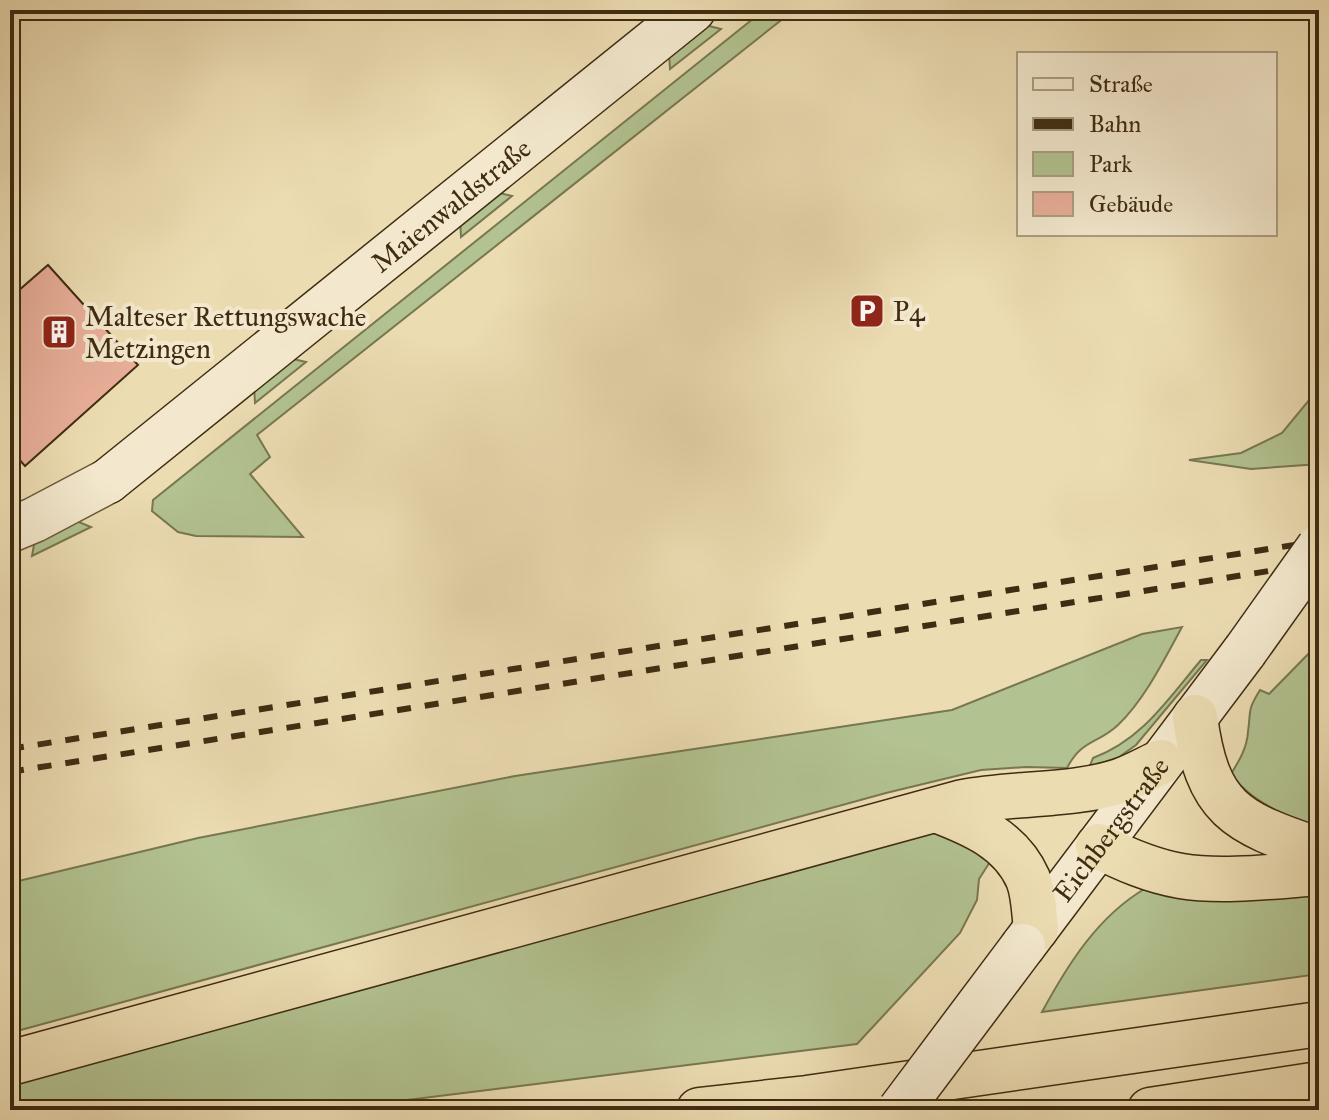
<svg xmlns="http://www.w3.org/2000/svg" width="1329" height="1120" font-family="'IM FELL Great Primer',serif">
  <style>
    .green { fill: #b2c290; stroke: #787751; stroke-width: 2 }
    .building { fill: #e8ae99; stroke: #3f2c12; stroke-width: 2 }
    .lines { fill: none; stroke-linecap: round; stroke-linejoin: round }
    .street-casing { stroke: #6a583a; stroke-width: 47 }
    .secondary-casing { stroke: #3f2c12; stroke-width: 47 }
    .highway-casing { stroke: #3f2c12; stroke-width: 47 }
    .street { stroke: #f3e8cd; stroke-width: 44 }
    .secondary { stroke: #f3e8cd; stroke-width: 44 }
    .highway { stroke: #ecdcb2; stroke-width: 44 }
    .rail { stroke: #3f2c12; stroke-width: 6; stroke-dasharray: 14 14; stroke-linecap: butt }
    .secondary-bridge-casing { stroke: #3f2c12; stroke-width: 47; stroke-linecap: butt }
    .secondary-bridge { stroke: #f3e8cd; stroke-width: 44 }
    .labels { text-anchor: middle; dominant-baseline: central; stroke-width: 8; stroke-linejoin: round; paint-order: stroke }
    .street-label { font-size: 28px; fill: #3f2c12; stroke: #f3e8cd }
    .poi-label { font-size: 28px; fill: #3f2c12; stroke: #f3e8cd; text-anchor: start }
  </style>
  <rect width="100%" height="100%" fill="#ecdcb2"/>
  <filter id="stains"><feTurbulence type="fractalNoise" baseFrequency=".0025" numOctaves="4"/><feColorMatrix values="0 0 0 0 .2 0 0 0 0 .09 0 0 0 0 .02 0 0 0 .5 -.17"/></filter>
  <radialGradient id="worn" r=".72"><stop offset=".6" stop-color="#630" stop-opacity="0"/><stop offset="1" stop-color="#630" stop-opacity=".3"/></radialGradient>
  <g class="green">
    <polygon points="764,10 794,10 257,435 270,457 250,474 303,537 196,536 178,532 152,511 153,500"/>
    <polygon points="705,25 721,29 670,69 669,52"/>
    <polygon points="495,192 512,196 461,237 460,219"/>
    <polygon points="289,358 306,362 255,403 254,385"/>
    <polygon points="1319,388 1319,464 1251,469 1189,460 1241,453 1282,433"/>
    <polygon points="74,520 91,527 32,556 35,539"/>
    <path d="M1182,627c-18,33 -37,72 -64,98 -20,19 -36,14 -51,43l-41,-1 -45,3 -95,23 -876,240v-150l188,-45 317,-62 437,-66 190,-76z"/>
    <path d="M1319,643v185c-34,-13 -66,-24 -88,-54 8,-13 16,-26 17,-42 3,-22 -1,-21 12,-42l9,4z"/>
    <path d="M1201,660h6l-71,85 -17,12 -30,11 4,-10c49,-18 75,-59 108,-98z"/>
    <polygon points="927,822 997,851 979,879 977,900 960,933 857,1044 399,1101 302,1110 10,1110 10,1072"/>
    <path d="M1319,883v91l-277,38c26,-48 56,-96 104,-124z"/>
  </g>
  <polygon class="building" points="48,265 138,365 25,466 10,449 10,298"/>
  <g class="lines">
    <defs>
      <polyline id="street" points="10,530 34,520 108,481"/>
      <g id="secondary">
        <path id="s1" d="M108,481l585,-471"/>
        <path id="s2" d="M1023,946l222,-295"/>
      </g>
      <g id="highway">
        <path d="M1195,717c12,92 40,105 124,133"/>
        <path d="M936,810c37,14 75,30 92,69 6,15 6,34 8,50"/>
        <path d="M1098,846c26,13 53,25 83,30 41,7 96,0 138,-3"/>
        <path d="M10,1063l953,-261c51,-10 107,-5 157,-21 14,-5 28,-13 41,-19"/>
        <polyline points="699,1110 807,1098 1319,1024"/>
        <polyline points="1150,1110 1319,1084"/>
      </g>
    </defs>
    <use href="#street" class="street-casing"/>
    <use href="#secondary" class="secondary-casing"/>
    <use href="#highway" class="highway-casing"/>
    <use href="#street" class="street"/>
    <use href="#secondary" class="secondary"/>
    <use href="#highway" class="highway"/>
    <g class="rail">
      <polyline points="10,749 1319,541"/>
      <polyline points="10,772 1319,563"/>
    </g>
    <defs>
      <g id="secondary-bridge">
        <polyline points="1245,651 1319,547"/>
        <polyline points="900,1110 1023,946"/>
      </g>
    </defs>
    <use href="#secondary-bridge" class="secondary-bridge-casing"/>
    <use href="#secondary-bridge" class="secondary-bridge"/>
  </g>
  <defs>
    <symbol id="parking-square" viewBox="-11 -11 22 22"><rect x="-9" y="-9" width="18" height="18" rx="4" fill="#8f2418" stroke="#f3e8cd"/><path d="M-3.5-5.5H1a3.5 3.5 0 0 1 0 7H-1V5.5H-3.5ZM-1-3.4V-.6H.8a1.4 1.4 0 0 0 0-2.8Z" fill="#fff"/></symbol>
    <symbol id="building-square" viewBox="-11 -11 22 22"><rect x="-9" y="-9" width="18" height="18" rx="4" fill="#8f2418" stroke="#f3e8cd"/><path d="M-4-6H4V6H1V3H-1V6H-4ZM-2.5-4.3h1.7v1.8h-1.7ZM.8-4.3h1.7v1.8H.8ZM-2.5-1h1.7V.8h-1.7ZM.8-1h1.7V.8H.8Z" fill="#fff"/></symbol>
  </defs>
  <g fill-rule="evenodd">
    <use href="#parking-square" x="847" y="291" width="40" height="40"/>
    <use href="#building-square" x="39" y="312" width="40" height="40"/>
  </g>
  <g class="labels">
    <g class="street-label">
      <text stroke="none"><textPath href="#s1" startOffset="440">Maienwaldstraße</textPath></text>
      <text stroke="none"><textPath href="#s2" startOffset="146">Eichbergstraße</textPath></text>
    </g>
    <g class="poi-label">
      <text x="893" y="311">P4</text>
      <text x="85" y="316">Malteser Rettungswache<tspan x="85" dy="32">Metzingen</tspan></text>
    </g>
  </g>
  <rect width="1329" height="1120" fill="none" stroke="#ecdcb2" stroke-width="40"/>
  <rect x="12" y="12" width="1305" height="1096" fill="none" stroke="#3f2c12" stroke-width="4"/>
  <rect x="20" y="20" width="1289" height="1080" fill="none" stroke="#3f2c12" stroke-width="2"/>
  <rect x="1017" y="52" width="260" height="184" fill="#f3e8cd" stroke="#ab9d82" stroke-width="2"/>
  <rect x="1033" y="78" width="40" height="12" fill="#f3e8cd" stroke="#ab9d82" stroke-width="2"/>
  <text x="1089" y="92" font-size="24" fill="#3f2c12">Straße</text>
  <rect x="1033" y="118" width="40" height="12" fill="#3f2c12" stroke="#ab9d82" stroke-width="2"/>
  <text x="1089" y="132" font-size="24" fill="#3f2c12">Bahn</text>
  <rect x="1033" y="152" width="40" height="24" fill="#b2c290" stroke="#ab9d82" stroke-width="2"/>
  <text x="1089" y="172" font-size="24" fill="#3f2c12">Park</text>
  <rect x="1033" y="192" width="40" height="24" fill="#e8ae99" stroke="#ab9d82" stroke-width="2"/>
  <text x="1089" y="212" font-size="24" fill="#3f2c12">Gebäude</text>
  <rect width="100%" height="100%" filter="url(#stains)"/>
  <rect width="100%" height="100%" fill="url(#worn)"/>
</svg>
